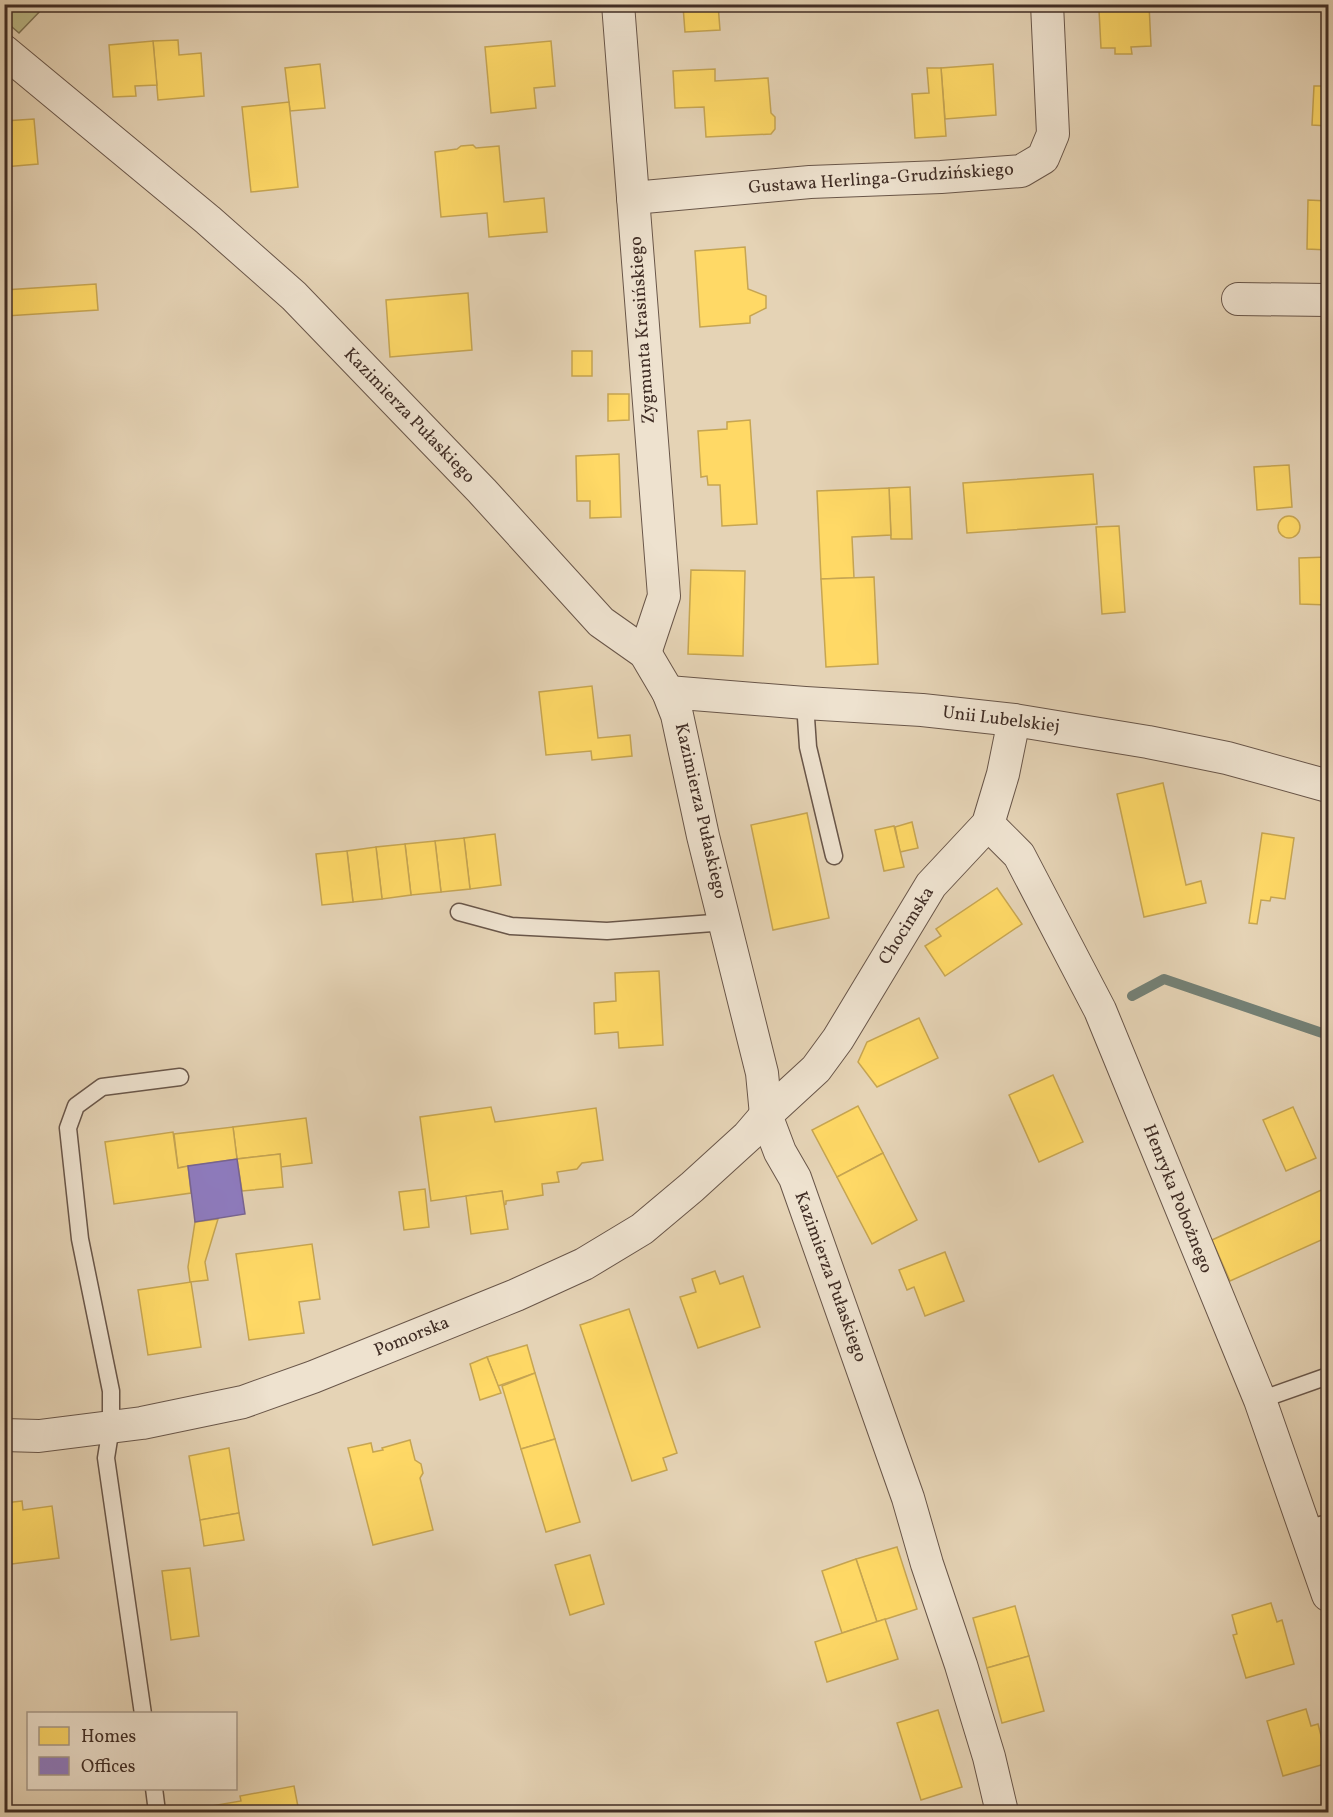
<svg xmlns="http://www.w3.org/2000/svg" width="1333" height="1817" font-family="Vollkorn,serif">
  <style>
    .green { fill: #bcba88; stroke: #7e7456; stroke-width: 1.5 }
    .homes { fill: #ffd966; stroke: #c6a552; stroke-width: 1.5 }
    .offices { fill: #8e7cc3; stroke: #776494; stroke-width: 1.5 }
    .lines { fill: none; stroke-linecap: round; stroke-linejoin: round }
    .stream { stroke: #748075; stroke-width: 10 }
    .lane-casing { stroke: #695649; stroke-width: 19 }
    .street-casing { stroke: #695649; stroke-width: 34 }
    .lane { stroke: #eee2cf; stroke-width: 16 }
    .street { stroke: #eee2cf; stroke-width: 32 }
    .labels { text-anchor: middle; dominant-baseline: central; stroke-width: 6; stroke-linejoin: round; paint-order: stroke }
    .street-label { font-size: 18px; fill: #402d25; stroke: #eee2cf }
  </style>
  <rect width="100%" height="100%" fill="#e5d3b5"/>
  <filter id="stains"><feTurbulence type="fractalNoise" baseFrequency=".00333" numOctaves="4"/><feColorMatrix values="0 0 0 0 .2 0 0 0 0 .09 0 0 0 0 .02 0 0 0 .5 -.17"/></filter>
  <radialGradient id="worn" r=".72"><stop offset=".6" stop-color="#630" stop-opacity="0"/><stop offset="1" stop-color="#630" stop-opacity=".3"/></radialGradient>
  <polygon class="green" points="5,4 46,4 46,5 19,33 5,21"/>
  <g class="homes">
    <polygon points="671,4 718,4 720,30 685,32 683,6 671,7"/>
    <polygon points="1107,4 1149,4 1151,46 1131,47 1132,54 1115,54 1115,48 1101,48 1099,10 1107,10"/>
    <polygon points="178,40 179,55 201,53 204,96 158,100 153,41"/>
    <polygon points="153,41 157,85 135,86 136,96 113,97 109,45"/>
    <polygon points="551,41 555,86 534,88 536,108 491,113 485,47"/>
    <polygon points="320,64 325,108 290,111 285,68"/>
    <polygon points="993,64 996,115 945,119 941,68"/>
    <polygon points="927,68 941,68 946,136 915,138 912,94 929,93"/>
    <polygon points="715,69 715,81 768,78 771,113 775,117 775,129 771,134 706,137 704,107 675,108 673,71"/>
    <polygon points="1314,86 1328,86 1328,126 1312,125"/>
    <polygon points="289,102 298,187 251,192 242,107"/>
    <polygon points="34,119 38,164 4,167 4,121"/>
    <polygon points="473,145 476,148 499,146 504,202 544,198 547,232 489,237 487,213 441,217 435,152 457,149 461,146"/>
    <polygon points="1308,200 1328,201 1328,250 1307,249"/>
    <polygon points="745,247 748,289 766,296 766,308 750,316 750,323 700,327 695,251"/>
    <polygon points="96,284 98,310 6,316 4,290"/>
    <polygon points="468,293 472,350 390,357 386,300"/>
    <rect x="572" y="351" width="20" height="25"/>
    <polygon points="608,394 629,394 629,420 608,421"/>
    <polygon points="750,420 757,524 722,526 720,485 708,485 707,476 701,477 698,431 727,429 727,422"/>
    <polygon points="619,454 621,517 590,518 590,501 577,501 576,456"/>
    <polygon points="1289,465 1292,507 1257,510 1254,467"/>
    <polygon points="1093,474 1097,524 967,533 963,483"/>
    <polygon points="910,487 912,539 891,539 889,488"/>
    <polygon points="889,488 891,535 852,537 854,578 821,579 817,491"/>
    <circle cx="1289" cy="527" r="11"/>
    <polygon points="1119,526 1125,612 1102,614 1096,527"/>
    <polygon points="1328,557 1328,605 1300,604 1299,558"/>
    <polygon points="691,570 745,571 743,656 688,654"/>
    <polygon points="874,577 878,664 826,667 821,579"/>
    <polygon points="592,686 598,738 630,735 632,756 592,760 591,751 546,755 539,692"/>
    <polygon points="1163,783 1186,885 1201,881 1206,903 1144,917 1117,794"/>
    <polygon points="807,813 829,918 773,930 751,825"/>
    <polygon points="912,822 918,848 900,852 895,827"/>
    <polygon points="894,826 904,867 884,871 875,830"/>
    <polygon points="1262,833 1294,838 1285,899 1271,897 1270,901 1261,900 1257,924 1249,923"/>
    <polygon points="495,834 501,885 470,889 464,838"/>
    <polygon points="464,838 470,889 441,892 435,841"/>
    <polygon points="435,841 441,892 411,895 405,844"/>
    <polygon points="405,844 411,895 382,899 376,847"/>
    <polygon points="376,847 382,899 353,902 347,851"/>
    <polygon points="347,851 353,902 322,905 316,854"/>
    <polygon points="997,888 1022,924 945,976 925,946 941,936 936,929"/>
    <polygon points="659,971 663,1045 619,1048 618,1032 595,1034 594,1003 616,1001 615,973"/>
    <polygon points="919,1018 938,1058 877,1087 858,1062 867,1042"/>
    <polygon points="1053,1075 1083,1142 1039,1162 1009,1095"/>
    <polygon points="858,1106 883,1153 837,1177 812,1130"/>
    <polygon points="491,1107 495,1122 596,1108 603,1160 582,1163 577,1169 557,1172 559,1182 542,1184 543,1195 506,1201 506,1204 504,1205 502,1191 431,1201 420,1117"/>
    <polygon points="1293,1107 1316,1158 1286,1171 1263,1120"/>
    <polygon points="306,1118 312,1163 281,1167 280,1154 237,1159 233,1127"/>
    <polygon points="233,1127 237,1159 178,1168 174,1134"/>
    <polygon points="173,1132 178,1168 188,1166 191,1193 114,1204 105,1142"/>
    <polygon points="883,1153 917,1220 872,1244 837,1177"/>
    <polygon points="280,1154 283,1187 242,1191 237,1159"/>
    <polygon points="1328,1187 1328,1237 1230,1281 1212,1240"/>
    <polygon points="425,1189 429,1227 404,1230 399,1192"/>
    <polygon points="502,1191 508,1229 471,1234 466,1196"/>
    <polygon points="218,1219 205,1262 208,1280 190,1282 188,1267 195,1222"/>
    <polygon points="312,1244 320,1299 299,1302 304,1333 249,1340 236,1254"/>
    <polygon points="945,1252 964,1301 925,1316 914,1287 907,1290 899,1270"/>
    <polygon points="715,1271 720,1284 743,1276 760,1327 698,1348 680,1297 696,1292 692,1279"/>
    <polygon points="191,1282 201,1347 148,1355 138,1290"/>
    <polygon points="629,1309 677,1453 663,1458 667,1470 632,1481 580,1325"/>
    <polygon points="527,1345 535,1373 498,1386 487,1357"/>
    <polygon points="487,1357 501,1393 480,1400 470,1364"/>
    <polygon points="535,1373 555,1439 521,1449 502,1386"/>
    <polygon points="555,1439 580,1522 546,1532 521,1449"/>
    <polygon points="410,1440 415,1460 421,1464 423,1473 420,1478 433,1530 373,1545 348,1448 371,1443 373,1452 383,1450 382,1448"/>
    <polygon points="229,1448 239,1513 200,1520 189,1456"/>
    <polygon points="22,1501 23,1510 52,1506 59,1558 4,1565 4,1503"/>
    <polygon points="239,1513 244,1540 204,1546 200,1520"/>
    <polygon points="897,1547 917,1609 877,1622 856,1559"/>
    <polygon points="590,1555 604,1604 570,1615 555,1565"/>
    <polygon points="856,1559 877,1622 842,1633 822,1571"/>
    <polygon points="190,1568 199,1636 171,1640 162,1571"/>
    <polygon points="1271,1603 1277,1622 1282,1620 1294,1664 1246,1678 1233,1635 1237,1634 1232,1615"/>
    <polygon points="1015,1606 1029,1656 987,1668 973,1618"/>
    <polygon points="885,1619 898,1659 827,1682 815,1642"/>
    <polygon points="1029,1656 1044,1711 1002,1723 987,1668"/>
    <polygon points="1306,1709 1311,1726 1318,1724 1328,1763 1283,1776 1267,1721"/>
    <polygon points="938,1710 962,1787 921,1800 897,1723"/>
    <polygon points="294,1786 299,1812 212,1812 211,1806 241,1801 240,1796"/>
  </g>
  <polygon class="offices" points="237,1159 245,1214 195,1222 188,1166"/>
  <g class="lines">
    <polyline class="stream" points="1132,996 1164,979 1328,1035"/>
    <defs>
      <g id="lane">
        <polyline points="805,703 808,747 834,856"/>
        <polyline points="459,912 511,926 607,931 726,922"/>
        <polyline points="1260,1400 1328,1376"/>
        <polyline points="1305,1529 1328,1523"/>
        <polyline points="143,1714 106,1458 111,1427 111,1391 80,1239 68,1128 76,1106 102,1087 180,1077"/>
        <polyline points="154,1788 157,1812"/>
      </g>
      <g id="street">
        <polyline points="618,4 664,596 645,653"/>
        <polyline points="4,51 208,220 294,296 482,491 601,622 645,653 668,692 677,715 703,836 762,1073 766,1115 780,1152 795,1178 908,1498 927,1564 961,1665 989,1757 1002,1812"/>
        <polyline points="633,198 810,182 941,177 1021,171 1043,158 1053,134 1047,4"/>
        <polyline points="1238,299 1328,300"/>
        <polyline points="668,692 805,703 922,710 1014,720 1148,742 1227,758 1328,786"/>
        <polyline points="988,824 1019,855 1100,1010 1260,1400 1328,1595"/>
        <polyline points="4,1435 39,1436 142,1423 243,1402 313,1377 516,1295 584,1264 642,1229 692,1187 748,1136 766,1115 816,1069 838,1039 931,885 988,824 1003,774 1014,720"/>
      </g>
    </defs>
    <use href="#lane" class="lane-casing"/>
    <use href="#street" class="street-casing"/>
    <use href="#lane" class="lane"/>
    <use href="#street" class="street"/>
  </g>
  <g class="labels">
    <g class="street-label">
      <text transform="translate(881 179) rotate(-4)">Gustawa Herlinga-Grudzińskiego</text>
      <text transform="translate(643 330) rotate(-94)">Zygmunta Krasińskiego</text>
      <text transform="translate(409 416) rotate(46)">Kazimierza Pułaskiego</text>
      <text transform="translate(1001 720) rotate(7)">Unii Lubelskiej</text>
      <text transform="translate(700 811) rotate(77)">Kazimierza Pułaskiego</text>
      <text transform="translate(907 926) rotate(-58)">Chocimska</text>
      <text transform="translate(1177 1199) rotate(68)">Henryka Pobożnego</text>
      <text transform="translate(830 1277) rotate(70)">Kazimierza Pułaskiego</text>
      <text transform="translate(412 1337) rotate(-22)">Pomorska</text>
    </g>
  </g>
  <rect width="1333" height="1817" fill="none" stroke="#e5d3b5" stroke-width="24"/>
  <rect x="6" y="6" width="1321" height="1805" fill="none" stroke="#402d25" stroke-width="3"/>
  <rect x="12" y="12" width="1309" height="1793" fill="none" stroke="#402d25" stroke-width="1.5"/>
  <rect x="27" y="1712" width="210" height="78" fill="#eee2cf" stroke="#a89a8b" stroke-width="1.5"/>
  <rect x="39" y="1727" width="30" height="18" fill="#ffd966" stroke="#a89a8b" stroke-width="1.5"/>
  <text x="81" y="1742" font-size="18" fill="#402d25">Homes</text>
  <rect x="39" y="1757" width="30" height="18" fill="#8e7cc3" stroke="#a89a8b" stroke-width="1.5"/>
  <text x="81" y="1772" font-size="18" fill="#402d25">Offices</text>
  <rect width="100%" height="100%" filter="url(#stains)"/>
  <rect width="100%" height="100%" fill="url(#worn)"/>
</svg>
